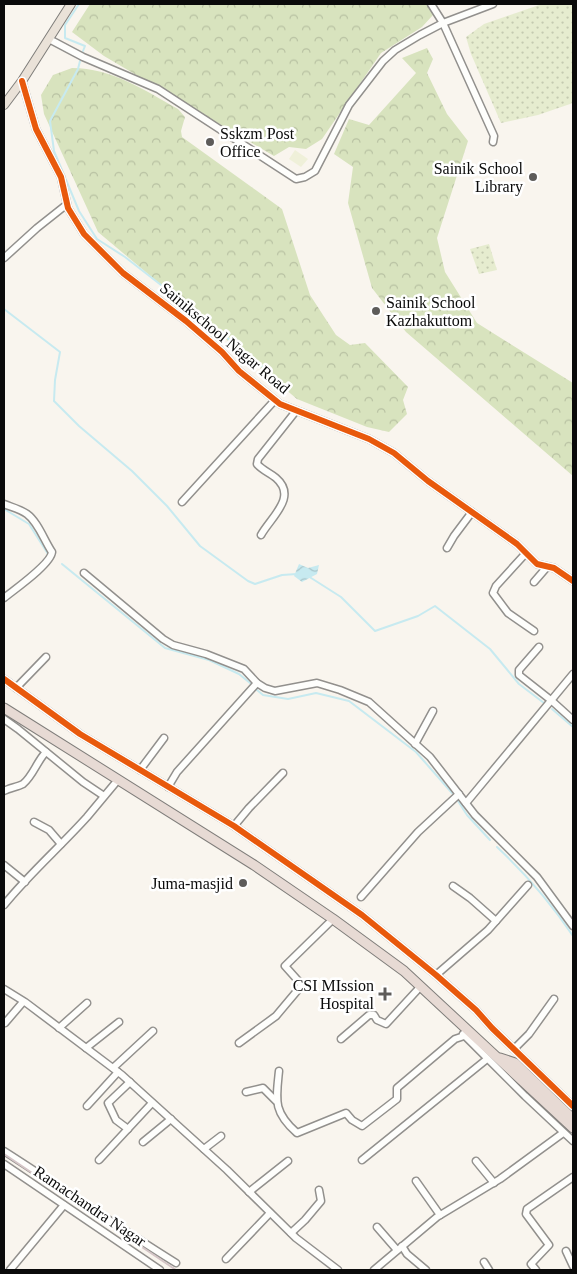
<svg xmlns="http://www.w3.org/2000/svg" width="577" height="1274" font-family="Georgia,serif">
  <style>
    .grass { fill: url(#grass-dots) }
    .forest { fill: url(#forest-crowns) }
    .pitch { fill: #eff0d9 }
    .water { fill: url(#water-waves) }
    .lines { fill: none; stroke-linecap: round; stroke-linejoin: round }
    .stream { stroke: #c7eaf0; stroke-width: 2 }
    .minor-casing { stroke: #92908d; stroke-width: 9 }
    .major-casing { stroke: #7f7d7a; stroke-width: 10 }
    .highway-casing { stroke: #7f7d7a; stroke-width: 11 }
    .minor { stroke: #fefefc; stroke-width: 6 }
    .major { stroke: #eae2d8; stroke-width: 8 }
    .highway { stroke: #e7dad4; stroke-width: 9 }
    .rail { stroke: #d4c5c7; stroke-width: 2 }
    .cycleway-casing { stroke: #fff; stroke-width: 9 }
    .cycleway { stroke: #e8590c; stroke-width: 6 }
    .poi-dot { fill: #5e5c5a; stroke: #fff; stroke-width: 2 }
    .labels { text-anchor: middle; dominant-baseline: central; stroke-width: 5; stroke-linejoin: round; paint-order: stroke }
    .poi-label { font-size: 16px; fill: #0a0a0a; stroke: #fff; text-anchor: end }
    .street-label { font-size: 16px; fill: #0a0a0a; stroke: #fff }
  </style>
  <defs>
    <pattern id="grass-dots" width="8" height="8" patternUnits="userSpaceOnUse" patternTransform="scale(1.25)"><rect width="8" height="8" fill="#e6eccf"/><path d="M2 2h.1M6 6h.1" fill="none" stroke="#c4c9b0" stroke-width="1.8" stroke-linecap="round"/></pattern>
    <pattern id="forest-crowns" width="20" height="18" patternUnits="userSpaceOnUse" patternTransform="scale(1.25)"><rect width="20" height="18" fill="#d8e3be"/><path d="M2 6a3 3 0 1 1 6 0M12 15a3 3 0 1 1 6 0" fill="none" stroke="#b8c1a2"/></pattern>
    <pattern id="water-waves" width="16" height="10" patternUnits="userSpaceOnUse" patternTransform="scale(1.25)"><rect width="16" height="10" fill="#c7eaf0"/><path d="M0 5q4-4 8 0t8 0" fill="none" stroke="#aac7cc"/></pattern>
  </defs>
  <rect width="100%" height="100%" fill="#f9f5ee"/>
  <g class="grass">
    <polygon points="542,4 573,4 573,103 538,115 501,123 471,54 466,37 484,24"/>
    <polygon points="489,244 497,270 479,274 470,249"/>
  </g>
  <g class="forest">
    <polygon points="90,4 433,4 433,15 422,27 381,53 322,139 306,149 289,147 274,156 104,56 72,32"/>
    <polygon points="427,48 433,59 427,73 447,114 468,141 437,238 445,272 477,323 573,383 573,476 406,332 372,288 348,203 353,167 334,154 349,119 369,125 416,73 402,58"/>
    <path d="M72,68c40,0 72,22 106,41l7,8 -4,14 1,6 100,72 28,86 26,40 14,10 15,-2 43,44 -5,13 4,14 -18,18 -22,-5 -70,-28 -199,-167 -54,-118 -3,-19 12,-20z"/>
  </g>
  <polygon class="pitch" points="295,150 308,159 301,167 289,159"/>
  <polygon class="water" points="299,564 308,568 319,565 317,574 302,582 294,576"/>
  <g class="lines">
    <g class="stream">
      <polyline points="79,4 65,25 65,38 85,46 83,51"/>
      <polyline points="80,61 78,69 50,121 54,151 79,211 97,239 125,257 197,313 263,367"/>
      <polyline points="4,309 60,352 55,380 54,401 79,426 132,471 167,506 200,546 248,581 255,584 282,575 297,574"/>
      <polyline points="4,509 29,524 48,554"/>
      <polyline points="62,564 165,648 209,660 239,674 250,683"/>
      <polyline points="308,576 341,597 375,631 418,616 435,606 490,649 519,684 544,703"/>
      <polyline points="257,690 263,695 288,699 316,693 349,701 416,752 452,793"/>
      <polyline points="552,709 573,727"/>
      <polyline points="458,801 467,815 490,840"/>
      <path d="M497,847c29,27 54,56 76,89"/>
    </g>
    <defs>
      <g id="minor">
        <polyline points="431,4 443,23 494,136 493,142"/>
        <polyline points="49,39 83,57 158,89 296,179 305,177 315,171 349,105 383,61 395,50 420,35 443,23 493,4"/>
        <polyline points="22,81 36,129 61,177 68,208 84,234 123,273 186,321 222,352 239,371 280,404 369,439 394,453 428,481 517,544 537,564 554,568 573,581"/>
        <polyline points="4,258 37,228 66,205"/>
        <polyline points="182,502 275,400"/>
        <path d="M4,504c7,3 16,5 23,10 11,8 17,26 25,38 -1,12 -37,37 -48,46"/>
        <path d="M261,535c10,-18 37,-38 15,-57 -6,-5 -14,-8 -19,-14l1,-5 38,-48"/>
        <polyline points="447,548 454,536 472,512"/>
        <polyline points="526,553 496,586 493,593 508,613 534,631"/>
        <polyline points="84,573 163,639 173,645 206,654 244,669 257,683 265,688 275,691 317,683 340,690 369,702 430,757 475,815 537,877 573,926"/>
        <polyline points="534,582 547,567"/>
        <polyline points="539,647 519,670 519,675 552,701 573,720"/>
        <polyline points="4,679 80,734 234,826 362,915 436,975 476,1010 492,1028 573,1106"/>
        <polyline points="16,688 46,657"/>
        <polyline points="4,719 18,729 83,782 104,796"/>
        <polyline points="415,744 433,711"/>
        <polyline points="140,770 164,738"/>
        <polyline points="168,787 177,772 257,683"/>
        <path d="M4,791c5,-3 13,-4 19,-7 10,-8 14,-23 23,-32"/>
        <polyline points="466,803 573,674"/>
        <polyline points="34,822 49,830 61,844"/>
        <polyline points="234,826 249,808 283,773"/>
        <polyline points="4,865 25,882"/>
        <polyline points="453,886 470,898 496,921"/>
        <polyline points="361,897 418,832 459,794"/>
        <path d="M4,905c25,-31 56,-58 83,-88 10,-12 20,-24 30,-36"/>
        <polyline points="436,975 488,930 528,885"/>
        <polyline points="4,989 25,1002 122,1075 227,1170 296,1238 338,1270"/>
        <polyline points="5,1023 23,1002"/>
        <polyline points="59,1028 87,1003"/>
        <polyline points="463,1034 525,1096 573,1141"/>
        <polyline points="341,1039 369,1015 374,1015 377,1020 386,1024 421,986"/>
        <polyline points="239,1043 276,1016 302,985 285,966 333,919"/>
        <polyline points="86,1048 119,1022"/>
        <polyline points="514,1049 529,1034 554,999"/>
        <polyline points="113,1068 153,1031"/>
        <path d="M279,1071c-3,29 -6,41 18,62l49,-20 6,7 10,6 35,-27v-11l58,-49 9,-3"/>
        <polyline points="246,1092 263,1088 276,1101"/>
        <polyline points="87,1106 118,1072"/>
        <polyline points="128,1129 116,1120 108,1103 130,1082"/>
        <polyline points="143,1142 171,1119"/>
        <polyline points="204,1149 221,1136"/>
        <path d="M4,1151c58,37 114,76 172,112"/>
        <polyline points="99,1160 152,1103"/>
        <polyline points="362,1160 487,1059"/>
        <polyline points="476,1161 494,1183"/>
        <polyline points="4,1164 160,1270"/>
        <polyline points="416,1181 440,1215"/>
        <polyline points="249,1192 288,1161"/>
        <polyline points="377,1227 397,1250"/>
        <polyline points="291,1233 305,1220 321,1201 319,1190"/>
        <polyline points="402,1246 407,1254 426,1270"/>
        <polyline points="566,1251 573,1266"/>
        <polyline points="226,1259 270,1213"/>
        <polyline points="484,1262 489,1270"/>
        <polyline points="10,1270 64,1205"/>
        <polyline points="374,1270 437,1217 500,1179 563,1133"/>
        <polyline points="536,1270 531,1264 549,1245 526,1214 527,1209 573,1177"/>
      </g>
      <polyline id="major" points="4,105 22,81 71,4"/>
      <g id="highway">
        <polyline points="4,708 254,865 333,919 404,971 573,1128"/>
        <polyline points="500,1058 515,1063 573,1119"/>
      </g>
    </defs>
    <use href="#minor" class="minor-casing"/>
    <use href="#major" class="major-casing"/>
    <use href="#highway" class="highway-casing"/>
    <use href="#minor" class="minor"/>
    <use href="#major" class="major"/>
    <use href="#highway" class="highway"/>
    <polyline class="rail" points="4,1154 176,1270"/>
    <defs>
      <g id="cycleway">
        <polyline points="22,81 36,129 61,177 68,208 84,234 123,273 186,321 222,352 239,371 280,404 369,439 394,453 428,481 517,544 537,564 554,568 573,581"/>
        <polyline points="4,679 80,734 234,826 362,915 436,975 476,1010 492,1028 573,1106"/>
      </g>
    </defs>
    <use href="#cycleway" class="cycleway-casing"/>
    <use href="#cycleway" class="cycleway"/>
  </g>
  <g class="poi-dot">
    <circle cx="210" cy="142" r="5"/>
    <circle cx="533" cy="177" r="5"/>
    <circle cx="376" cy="311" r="5"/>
    <circle cx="243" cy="883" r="5"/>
    <path d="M382.5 986.5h5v5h5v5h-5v5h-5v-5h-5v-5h5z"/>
  </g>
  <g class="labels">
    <g class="poi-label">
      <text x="220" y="133" text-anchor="start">Sskzm Post<tspan x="220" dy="18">Office</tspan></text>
      <text x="523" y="168">Sainik School<tspan x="523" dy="18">Library</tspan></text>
      <text x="386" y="302" text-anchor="start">Sainik School<tspan x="386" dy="18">Kazhakuttom</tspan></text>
      <text x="233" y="883">Juma-masjid</text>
      <text x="374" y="985">CSI MIssion<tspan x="374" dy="18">Hospital</tspan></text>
    </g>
    <g class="street-label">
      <text transform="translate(225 338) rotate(40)">Sainikschool Nagar Road</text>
      <text transform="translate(90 1206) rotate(34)">Ramachandra Nagar</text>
    </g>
  </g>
  <rect width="577" height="1274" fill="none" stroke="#0a0a0a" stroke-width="10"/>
</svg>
